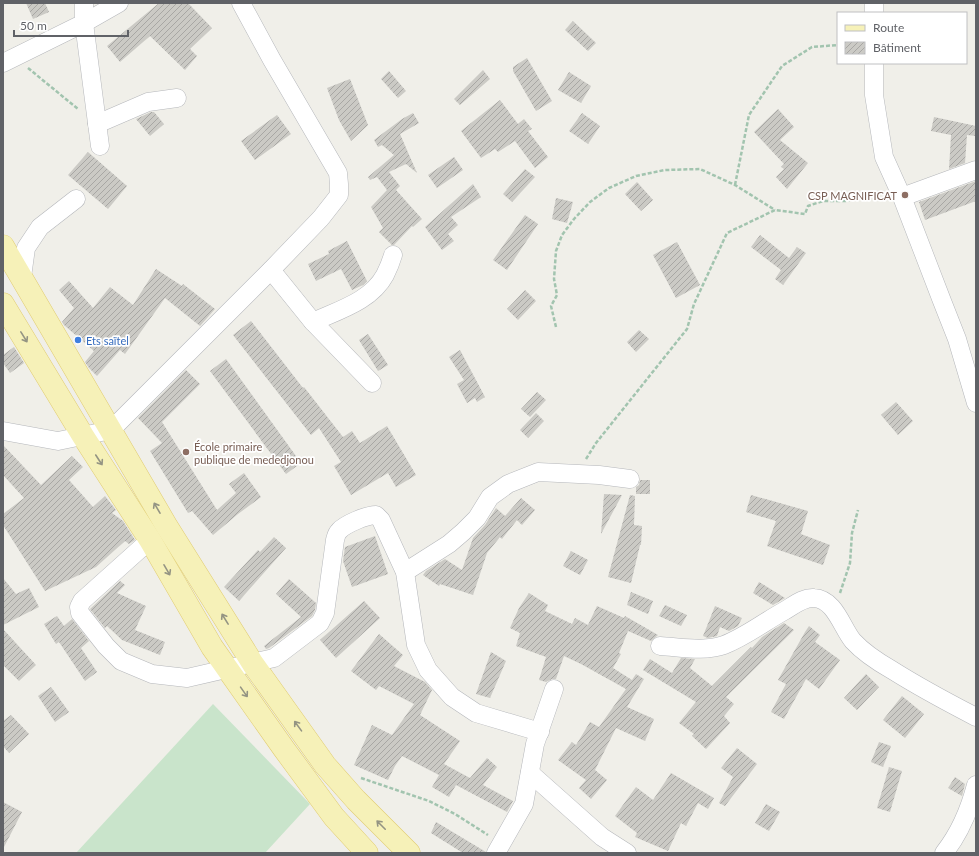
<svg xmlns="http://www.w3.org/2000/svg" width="979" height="856" font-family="Lato,sans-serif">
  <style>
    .pitch { fill: #c9e4cb }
    .building { fill: url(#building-hatch) }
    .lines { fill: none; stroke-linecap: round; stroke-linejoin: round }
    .street-casing { stroke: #b5b7bb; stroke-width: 19 }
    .primary-casing { stroke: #e1cc70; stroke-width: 23 }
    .path { stroke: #a2c4af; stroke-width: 2.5; stroke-dasharray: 4 2; stroke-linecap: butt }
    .street { stroke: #fff; stroke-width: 18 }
    .primary { stroke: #f6f1b8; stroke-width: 22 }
    .oneway { stroke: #949483 }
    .education-dot { fill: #8d6e63; stroke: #fff; stroke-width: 1.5 }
    .shop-dot { fill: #3f7fe0; stroke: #fff; stroke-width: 1.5 }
    .labels { text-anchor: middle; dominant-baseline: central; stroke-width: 3.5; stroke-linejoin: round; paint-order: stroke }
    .education-label { font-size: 11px; fill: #785e54; stroke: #fff; text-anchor: end }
    .shop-label { font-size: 11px; fill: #366cbe; stroke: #fff; text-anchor: start }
  </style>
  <defs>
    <pattern id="building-hatch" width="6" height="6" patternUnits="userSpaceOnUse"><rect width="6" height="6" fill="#cbcac5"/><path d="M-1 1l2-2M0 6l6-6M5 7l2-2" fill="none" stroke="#a8a7a4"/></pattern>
  </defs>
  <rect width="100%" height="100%" fill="#f0efe9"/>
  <polygon class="pitch" points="213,704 310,804 265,853 76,853"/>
  <g class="building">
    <polygon points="26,3 45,3 49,12 33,19"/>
    <polygon points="159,3 188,3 212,28 190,49 197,56 185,70 150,36 120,62 107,46"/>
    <polygon points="573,21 596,43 588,51 565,30"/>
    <polygon points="527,58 552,101 536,111 513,71 513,67"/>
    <polygon points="483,70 490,79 460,105 454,99"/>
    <polygon points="389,71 406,91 398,98 381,79"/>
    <polygon points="569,72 591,86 581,103 558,90"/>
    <polygon points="350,79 368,125 351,141 339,120 327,88"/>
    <polygon points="500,100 518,124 524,119 532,129 528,131 548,157 535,168 515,141 498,152 495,149 481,158 461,131"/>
    <polygon points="778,109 794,127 780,140 808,163 787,189 776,177 784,169 781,167 784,164 754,132"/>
    <polygon points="151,112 154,112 164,124 150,136 136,119"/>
    <polygon points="413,113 419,123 400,134 417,173 406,164 389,172 400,186 396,190 422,219 413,227 412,226 394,245 392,245 379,232 383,228 371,207 387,190 377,177 370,180 368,177 394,155 382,145 378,147 374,140 402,119"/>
    <polygon points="582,113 600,126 588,144 569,131"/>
    <polygon points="277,115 291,134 255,160 241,141"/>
    <polygon points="934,117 976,126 976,136 967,135 965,163 949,169 951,135 931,131"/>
    <polygon points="88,152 127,186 108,209 68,175"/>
    <polygon points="454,157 463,170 437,188 428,175"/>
    <polygon points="525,169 535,177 512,202 503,194"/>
    <polygon points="976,181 976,201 925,220 919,202"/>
    <polygon points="637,182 653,200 641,211 625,194"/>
    <polygon points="473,184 481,197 451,217 458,225 448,234 454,241 442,250 425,227"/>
    <polygon points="556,198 573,202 567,223 552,219"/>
    <polygon points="525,215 538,224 507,270 493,260"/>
    <polygon points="760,235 789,258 797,247 806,253 783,285 775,279 781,270 751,247"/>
    <polygon points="347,241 367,281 363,285 352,290 341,269 316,281 308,264 329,254 328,251"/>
    <polygon points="677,242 700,285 676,298 653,255"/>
    <polygon points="156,269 182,286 183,284 215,309 200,326 165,298 125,354 120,350 97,376 89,368 85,362 94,351 64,325 62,322 74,308 59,290 69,281 93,308 110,287 133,305"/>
    <polygon points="525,290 536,301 518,320 507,309"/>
    <polygon points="251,321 303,388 304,387 343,437 352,431 360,443 387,426 416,475 396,487 388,473 351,495 334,466 341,462 319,428 311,435 233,335"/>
    <polygon points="639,330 649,339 636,352 627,342"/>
    <polygon points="368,334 388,365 378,371 359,340"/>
    <polygon points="14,347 24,363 10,373 3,363 3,355"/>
    <polygon points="460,350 485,397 477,402 475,398 467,403 457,384 464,380 449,357"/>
    <polygon points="226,359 301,463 286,474 210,371"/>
    <polygon points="186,370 200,384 162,422 217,510 236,493 229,484 244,473 261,497 238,514 213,535 192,511 188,513 150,451 162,443 138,418"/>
    <polygon points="537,392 546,400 530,417 521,409"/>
    <polygon points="896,402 913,421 898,435 881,415"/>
    <polygon points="536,413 544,421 528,438 520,430"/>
    <polygon points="3,445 41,485 72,456 83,467 69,480 93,507 105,496 116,510 112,513 123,521 135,540 129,544 125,541 96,567 45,591 3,525 3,514 24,498 3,475"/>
    <polygon points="640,480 650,480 650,494 636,494 636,487 639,485"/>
    <polygon points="604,494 622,495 601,534"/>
    <polygon points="630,495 635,496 634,525 642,526 641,545 640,545 631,583 608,577"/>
    <polygon points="751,495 808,511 801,534 830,545 823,565 767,546 776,521 746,512"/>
    <polygon points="521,498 535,510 522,525 517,520 502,539 500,537 487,553 473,595 440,584 439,586 423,575 426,571 445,559 462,570 473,538 485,525 496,508 505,516"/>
    <polygon points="375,536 388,574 352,587 343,561 345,547"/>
    <polygon points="274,537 286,548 239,601 224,587 258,550 260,552"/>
    <polygon points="571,551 588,560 580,575 563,566"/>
    <polygon points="3,578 16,594 29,588 39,607 3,625"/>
    <polygon points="289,579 316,603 315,610 312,616 269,648 266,649 264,646 301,617 276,594"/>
    <polygon points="120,581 125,585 117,593 146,606 135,630 165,642 160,655 122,640 107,626 105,628 90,609"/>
    <polygon points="759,582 785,598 773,605 753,593"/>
    <polygon points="631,592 653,601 648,614 627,605"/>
    <polygon points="529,593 548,605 545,611 572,624 575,618 588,625 597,606 624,618 625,616 658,635 651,641 628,631 619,653 621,654 613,668 632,680 636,674 644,679 627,707 654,719 645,741 616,728 595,770 607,780 591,799 579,788 586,780 558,760 572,742 576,745 590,722 599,727 626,689 581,664 564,656 556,679 552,679 546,682 539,680 546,657 516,646 520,633 510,628 519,608"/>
    <polygon points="364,601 380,618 336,658 320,640"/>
    <polygon points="665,605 687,615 681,626 659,616"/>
    <polygon points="715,606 742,618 738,626 729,631 720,627 717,636 708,638 703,636"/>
    <polygon points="57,616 64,626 72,619 89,641 81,648 97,672 85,681 59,642 56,644 44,624"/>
    <polygon points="784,623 794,630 726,697 734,704 724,716 730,723 706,749 692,736 694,734 679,723 696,702 643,670 650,659 672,673 681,658 695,659 690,668 712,686 751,647 752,648 762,637"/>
    <polygon points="809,626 820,635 815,642 840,660 819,689 806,679 784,719 771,712 786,684 778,680 805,632"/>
    <polygon points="3,629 36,665 19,681 3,665"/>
    <polygon points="379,634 403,655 394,666 425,682 432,690 420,715 460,741 444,764 470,778 487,758 497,767 483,785 513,801 507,812 456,785 449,797 432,787 439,775 402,756 395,766 388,780 354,765 372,725 392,735 414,704 379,686 376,690 351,671"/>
    <polygon points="491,652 506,661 490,698 476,694"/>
    <polygon points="866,674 879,687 857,710 844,698"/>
    <polygon points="51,687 69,712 55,722 38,696"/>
    <polygon points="902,696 924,714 905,738 883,720"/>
    <polygon points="11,715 29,734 9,753 3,746 3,721"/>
    <polygon points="879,742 891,746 883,767 871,762"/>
    <polygon points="737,748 757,764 725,806 719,803 733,777 721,768"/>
    <polygon points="889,767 902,771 890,812 877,808"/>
    <polygon points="671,773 714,798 708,809 698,803 686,826 681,823 668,851 635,837 637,833 615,816 636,787 653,800"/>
    <polygon points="955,777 965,784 962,796 948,788"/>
    <polygon points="3,802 22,812 3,849"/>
    <polygon points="766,804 780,812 769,831 755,823"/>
    <polygon points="436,822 486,852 486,853 463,853 431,833"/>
  </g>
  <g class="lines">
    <defs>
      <g id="street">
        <polyline points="84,3 84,23 100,146"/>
        <polyline points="874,3 874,13"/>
        <polyline points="3,63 84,23 119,3"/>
        <polyline points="874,63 874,95 884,157 902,197 942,301 957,339 976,403"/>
        <polyline points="97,124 148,102 177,98"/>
        <polyline points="902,197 976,170"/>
        <polyline points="271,270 313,322 372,383"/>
        <polyline points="22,277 26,248 40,227 76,199"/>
        <path d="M313,322c26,-12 58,-21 72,-47 3,-6 6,-13 8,-20"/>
        <polyline points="3,431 58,441 111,430 271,270 321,218 339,195 339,184 338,173 272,60 241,3"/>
        <path d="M150,540l-68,61 -3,6 1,6 26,33 15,15 31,13 35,4 87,-20 46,-35 5,-10 10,-73c1,-3 1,-6 4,-9 6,-7 28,-16 37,-16l5,5 24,52 11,73 12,25 24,27 24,16 64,19"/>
        <polyline points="405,572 449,544 463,532 477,518 490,497 508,484 538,472 599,475 630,479"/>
        <path d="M660,646c20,1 45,6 64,-1 21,-8 40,-23 60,-34 9,-5 19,-14 30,-13 21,1 28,30 39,43 11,12 25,21 39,29 27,17 55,32 84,47"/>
        <polyline points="530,773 602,837 627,853"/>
        <polyline points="496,853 524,804 535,744 554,689"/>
        <path d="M944,853c15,-19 26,-45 32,-68"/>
      </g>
      <g id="primary">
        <polyline points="3,246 166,525 253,664 325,765 356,800 409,853"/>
        <polyline points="3,304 83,436 150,540 212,647 284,749 334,817 367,853"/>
      </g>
    </defs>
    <use href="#street" class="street-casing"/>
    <use href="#primary" class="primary-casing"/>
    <g class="path">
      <polyline points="28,68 78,109"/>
      <polyline points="735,185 749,115 782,66 812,47 838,45"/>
      <polyline points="556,327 551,306 557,295 554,279 556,251 562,235 574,219 590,202 609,188 636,176 665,170 700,169 735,185 775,210"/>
      <polyline points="586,459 596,443 687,329 694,304 727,233 775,210 805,214 808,206 823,201 847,201 859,196 875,193 882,193"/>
      <polyline points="840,593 850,563 852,533 858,510"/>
      <polyline points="361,778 429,801 455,814 488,835"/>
    </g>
    <use href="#street" class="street"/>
    <use href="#primary" class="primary"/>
  </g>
  <defs><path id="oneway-shaft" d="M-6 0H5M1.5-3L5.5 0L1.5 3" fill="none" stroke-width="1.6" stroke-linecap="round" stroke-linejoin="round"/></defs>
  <g class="oneway">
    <use href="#oneway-shaft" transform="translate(24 337) rotate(58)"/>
    <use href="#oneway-shaft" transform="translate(99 460) rotate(57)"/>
    <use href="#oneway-shaft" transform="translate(157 508) rotate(-120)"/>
    <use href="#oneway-shaft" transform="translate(167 570) rotate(60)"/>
    <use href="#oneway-shaft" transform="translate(225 619) rotate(-122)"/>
    <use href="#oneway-shaft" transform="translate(244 692) rotate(55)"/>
    <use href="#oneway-shaft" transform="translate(298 726) rotate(-126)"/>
    <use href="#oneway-shaft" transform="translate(381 825) rotate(-135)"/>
  </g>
  <g class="education-dot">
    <circle cx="905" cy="195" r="4"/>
    <circle cx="186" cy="452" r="4"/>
  </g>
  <circle class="shop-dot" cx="78" cy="340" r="4"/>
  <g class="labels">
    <g class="education-label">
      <text x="897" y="195">CSP MAGNIFICAT</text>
      <text x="194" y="446" text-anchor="start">École primaire<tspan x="194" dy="13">publique de mededjonou</tspan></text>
    </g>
    <g class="shop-label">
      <text x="86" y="340">Ets saïtel</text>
    </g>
  </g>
  <rect width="979" height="856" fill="none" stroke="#606267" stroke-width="8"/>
  <rect x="837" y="12" width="130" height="52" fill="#ffffff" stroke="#bfc0c2"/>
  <rect x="845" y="25" width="20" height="6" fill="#f6f1b8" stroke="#bfc0c2"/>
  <text x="873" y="32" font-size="12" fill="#606267">Route</text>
  <rect x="845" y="42" width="20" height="12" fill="url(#building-hatch)" stroke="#bfc0c2"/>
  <text x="873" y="52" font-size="12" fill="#606267">Bâtiment</text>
  <path d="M14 30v6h114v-6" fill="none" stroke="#606267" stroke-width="2"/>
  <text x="20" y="30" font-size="12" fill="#606267" stroke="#ffffff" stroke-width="3" paint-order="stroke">50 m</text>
</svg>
